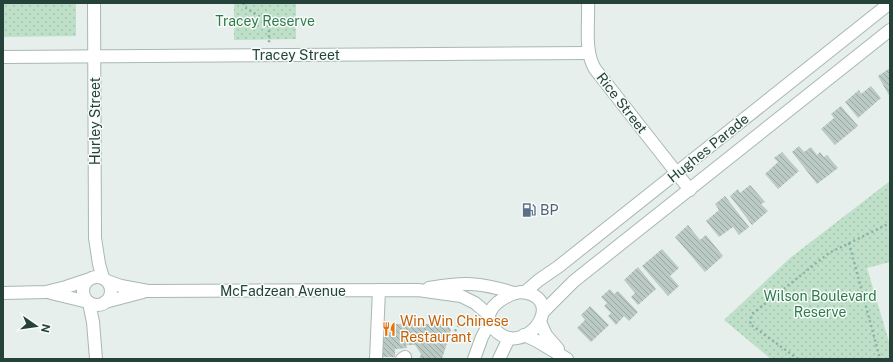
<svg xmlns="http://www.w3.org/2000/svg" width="893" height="362" font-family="'Public Sans',sans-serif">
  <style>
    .park { fill: url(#park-dots) }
    .building { fill: url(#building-back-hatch) }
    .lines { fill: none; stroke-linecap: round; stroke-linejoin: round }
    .minor-casing { stroke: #a8b8b2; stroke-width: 14 }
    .path { stroke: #86b3a5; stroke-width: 2.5; stroke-dasharray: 2 3; stroke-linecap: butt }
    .minor { stroke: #fff; stroke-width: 12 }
    .labels { text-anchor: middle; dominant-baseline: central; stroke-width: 3; stroke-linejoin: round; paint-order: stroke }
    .park-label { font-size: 14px; fill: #2d7a4b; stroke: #f7fbf9 }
    .street-label { font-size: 14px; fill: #24423a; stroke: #f7fbf9 }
    .service-label { font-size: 14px; fill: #4e5e75; stroke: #f7fbf9; text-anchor: start }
    .food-label { font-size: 14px; fill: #c56008; stroke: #f7fbf9; text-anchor: start }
  </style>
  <defs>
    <pattern id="park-dots" width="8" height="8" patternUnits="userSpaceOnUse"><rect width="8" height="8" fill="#bfe0c8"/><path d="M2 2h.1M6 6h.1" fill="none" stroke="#a4c1ad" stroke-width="1.8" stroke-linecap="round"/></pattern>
    <pattern id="building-back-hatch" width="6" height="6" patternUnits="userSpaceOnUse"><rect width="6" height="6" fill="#bbcac4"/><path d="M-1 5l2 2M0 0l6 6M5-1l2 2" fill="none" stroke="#98a6a0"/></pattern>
  </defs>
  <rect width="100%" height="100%" fill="#e6efeb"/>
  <g class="park">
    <polygon points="3,3 76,3 76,36 3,37"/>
    <polygon points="234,3 296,3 296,39 234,40"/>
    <polygon points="890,181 890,262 867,268 890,345 890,359 771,359 724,320 790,258"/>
  </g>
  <g class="building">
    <polygon points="890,68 890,97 878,76"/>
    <polygon points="871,86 881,98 858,118 845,102 859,90 861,94"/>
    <polygon points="841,106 858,126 835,145 821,129 834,118 831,114"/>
    <polygon points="799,146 804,152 811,147 817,155 820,152 824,157 827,155 838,168 817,184 792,152"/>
    <polygon points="782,152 799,171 778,189 765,174 778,162 774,158"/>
    <polygon points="750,185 765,202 761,204 768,211 752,225 730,196 738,189 740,193"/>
    <polygon points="725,196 749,227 739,235 733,227 719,237 706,221 719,210 715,204"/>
    <polygon points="688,225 700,240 706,235 723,256 705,272 675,237"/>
    <polygon points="662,249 679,268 670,276 679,286 668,296 642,266"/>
    <polygon points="638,267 656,289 638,305 631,297 635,293 624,280"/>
    <polygon points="610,289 614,294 618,291 638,312 629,321 624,316 616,325 608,316 611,313 604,306 607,303 601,297"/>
    <polygon points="590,306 609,325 591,342 577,328 585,320 581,315"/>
    <polygon points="383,324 447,324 451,330 442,359 419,359 421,354 415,345 406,345 407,348 395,349 395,357 383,357"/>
  </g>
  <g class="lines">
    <defs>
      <g id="minor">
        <polyline points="94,3 95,238 99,264 103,278"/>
        <path d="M588,3c1,21 -4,48 7,66l95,121"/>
        <polyline points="3,57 589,53"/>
        <circle cx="97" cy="291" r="14"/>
        <polyline points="107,281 121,286 148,291 418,290 461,296 475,303 489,315"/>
        <path d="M429,288c35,-6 50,-6 85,5"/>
        <path d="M520,292c43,3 17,51 -11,46 -8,-1 -15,-9 -20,-14 -4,-18 17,-29 31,-32z"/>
        <polyline points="525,292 539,280 558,267 890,3"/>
        <polyline points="3,293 46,292 66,287 87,280"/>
        <polyline points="51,293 88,302"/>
        <polyline points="105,302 143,292"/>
        <polyline points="89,303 93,322 96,359"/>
        <polyline points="544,311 574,281 890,30"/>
        <polyline points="540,322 546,335 558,349"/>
        <polyline points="524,335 537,341 567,359"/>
        <polyline points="376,359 379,290"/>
        <polyline points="402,359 405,357"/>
        <polyline points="474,359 482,337 489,324"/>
        <polyline points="499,359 509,338"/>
      </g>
    </defs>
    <use href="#minor" class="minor-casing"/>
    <g class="path">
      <polyline points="243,3 246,8 267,21 269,32 269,43"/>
      <polyline points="849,243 880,359"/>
      <polyline points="455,331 460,323"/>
      <polyline points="798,359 750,324 752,314 829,253 890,223"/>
    </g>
    <use href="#minor" class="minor"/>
  </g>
  <defs>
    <symbol id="fuel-bare" viewBox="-9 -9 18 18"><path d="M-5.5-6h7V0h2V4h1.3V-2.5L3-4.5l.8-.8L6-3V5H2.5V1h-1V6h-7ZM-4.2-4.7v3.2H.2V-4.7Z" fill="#5c6f8a" stroke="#f7fbf9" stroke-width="2.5" paint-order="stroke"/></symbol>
    <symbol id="restaurant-bare" viewBox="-9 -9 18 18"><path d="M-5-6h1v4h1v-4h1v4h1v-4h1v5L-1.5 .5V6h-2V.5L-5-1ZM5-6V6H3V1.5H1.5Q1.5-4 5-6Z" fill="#e8710a" stroke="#f7fbf9" stroke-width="2.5" paint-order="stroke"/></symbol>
  </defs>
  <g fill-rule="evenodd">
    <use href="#fuel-bare" x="519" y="200" width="20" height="20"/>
    <use href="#restaurant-bare" x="379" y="319" width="20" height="20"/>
  </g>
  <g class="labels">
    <g class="park-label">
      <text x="265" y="21">Tracey Reserve</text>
      <text x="820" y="296">Wilson Boulevard<tspan x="820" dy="16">Reserve</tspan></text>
    </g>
    <g class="street-label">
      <text x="296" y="55">Tracey Street</text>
      <text transform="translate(622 103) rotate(52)">Rice Street</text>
      <text transform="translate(95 121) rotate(-90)">Hurley Street</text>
      <text transform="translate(708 148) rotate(-39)">Hughes Parade</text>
      <text x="283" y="291">McFadzean Avenue</text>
    </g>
    <g class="service-label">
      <text x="540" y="210">BP</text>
    </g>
    <g class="food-label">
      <text x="400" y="321">Win Win Chinese<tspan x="400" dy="16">Restaurant</tspan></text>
    </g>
  </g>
  <rect width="893" height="362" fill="none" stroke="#24423a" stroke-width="8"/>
  <g transform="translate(36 326) rotate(103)" stroke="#f7fbf9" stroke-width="3" paint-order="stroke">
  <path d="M0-3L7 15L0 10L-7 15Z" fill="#24423a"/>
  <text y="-6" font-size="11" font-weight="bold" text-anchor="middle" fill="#24423a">N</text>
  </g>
</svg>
